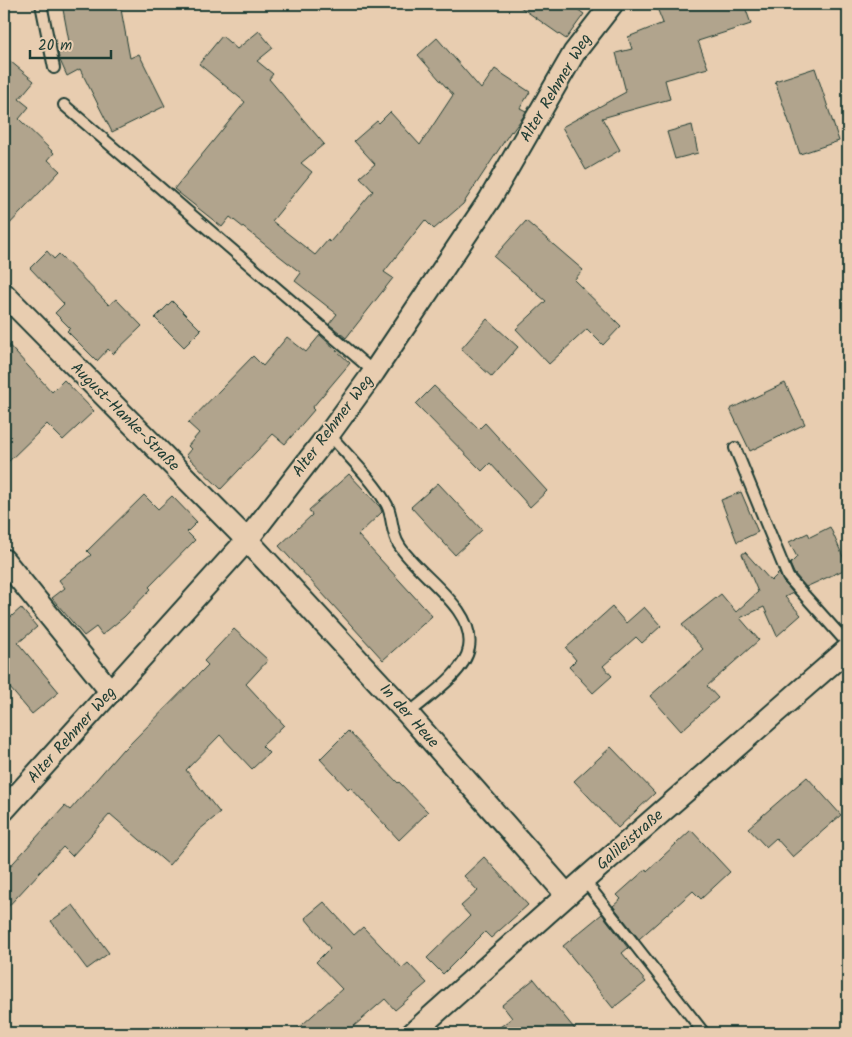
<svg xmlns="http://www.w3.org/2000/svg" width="852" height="1037" font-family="Kalam,sans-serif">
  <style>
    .building { fill: #b1a48d; stroke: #1f3d34 }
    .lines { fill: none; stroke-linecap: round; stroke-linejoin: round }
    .service-casing { stroke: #1f3d34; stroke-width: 14 }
    .minor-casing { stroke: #1f3d34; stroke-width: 25 }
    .service { stroke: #e8cdb0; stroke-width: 10 }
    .minor { stroke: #e8cdb0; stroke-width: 21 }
    .labels { text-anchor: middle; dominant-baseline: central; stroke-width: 4; stroke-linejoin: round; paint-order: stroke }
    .street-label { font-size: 16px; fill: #1f3d34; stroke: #e8cdb0 }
  </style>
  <rect width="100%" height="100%" fill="#e8cdb0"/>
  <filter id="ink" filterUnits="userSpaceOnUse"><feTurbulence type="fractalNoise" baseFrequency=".02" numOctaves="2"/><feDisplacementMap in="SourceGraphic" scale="10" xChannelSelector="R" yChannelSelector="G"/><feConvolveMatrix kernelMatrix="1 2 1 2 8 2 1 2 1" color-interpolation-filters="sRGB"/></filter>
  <g filter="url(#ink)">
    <g class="building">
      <polygon points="62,4 120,4 130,58 139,54 165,106 112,132 80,69 67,76 59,58 58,53 70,47"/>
      <polygon points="516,4 570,4 584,14 566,39"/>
      <polygon points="670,4 744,4 751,24 698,41 708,68 665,80 670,99 602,118 620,150 586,170 562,127 626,92 616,53 632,49 628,37 663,23 657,8"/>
      <polygon points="259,31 273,48 257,61 273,74 269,79 324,144 301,163 312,172 272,221 315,255 328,240 330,242 373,191 360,177 375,164 354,141 377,121 379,123 390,112 420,145 453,95 418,55 437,38 481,89 495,69 530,92 520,108 526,111 523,117 512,132 511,131 463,204 434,229 425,220 384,272 393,278 346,338 329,324 337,314 295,281 301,273 230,217 222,227 174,189 245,102 199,64 222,36 237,49"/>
      <polygon points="4,56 34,81 19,99 29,107 19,119 54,153 48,160 60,171 4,230"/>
      <polygon points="815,68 839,141 800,154 775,81"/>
      <polygon points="692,125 698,153 675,159 667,132"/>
      <polygon points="526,221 583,270 574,280 621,326 603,345 587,329 549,364 516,329 546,301 494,257"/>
      <polygon points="47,251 54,259 59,254 109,305 116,299 142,326 113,354 108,349 97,361 67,331 70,328 55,313 64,304 30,268"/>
      <polygon points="172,301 201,330 184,347 155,318"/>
      <polygon points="487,319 518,347 492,377 461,349"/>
      <polygon points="320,335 350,363 312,408 314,410 285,444 273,434 221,489 186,455 191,449 188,446 199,433 188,423 253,356 263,366 287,337 306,352"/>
      <polygon points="4,340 52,392 64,380 94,411 63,440 47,424 4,466"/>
      <polygon points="785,383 805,424 750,451 730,409"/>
      <polygon points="434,386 479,429 485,423 547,491 530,507 490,463 482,471 416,404"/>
      <polygon points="349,474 380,507 382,512 358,535 432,616 383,660 279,546 312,515 309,510"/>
      <polygon points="438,483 482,530 455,555 411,507"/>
      <polygon points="741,492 758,532 737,542 721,500"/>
      <polygon points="144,495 158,509 172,496 197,522 187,532 195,540 149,587 151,589 124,617 102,635 96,627 84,636 52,598 65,588 59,580 91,555 87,551"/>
      <polygon points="830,527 848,568 806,587 794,573 790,564 797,557 789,542 808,533 810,537"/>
      <polygon points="745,552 771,581 779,573 783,581 793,593 785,597 801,615 777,636 764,607 740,618 759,640 707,686 718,698 681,731 650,696 703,649 682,625 721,594 736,612 758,592 742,554"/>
      <polygon points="612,607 626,623 644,607 661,626 642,643 636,637 603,666 612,676 593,693 569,667 576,660 566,648"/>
      <polygon points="21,608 37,627 18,643 59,692 32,714 4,681 4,623"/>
      <polygon points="234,629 268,660 246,684 284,725 262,746 269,753 252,769 220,735 186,770 220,813 199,830 169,865 110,814 72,856 63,847 4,911 4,873 65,806 70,810 123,749 124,750 208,665 204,661"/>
      <polygon points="348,731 398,783 399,782 428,812 399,840 350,787 348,789 320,759"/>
      <polygon points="611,747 655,793 618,828 574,781"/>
      <polygon points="807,777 841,815 793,857 776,838 766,847 748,828"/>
      <polygon points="691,830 730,872 701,899 693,891 639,939 613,906 621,899 617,895 646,869 647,871"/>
      <polygon points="484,857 528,905 491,938 485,932 443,974 427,958 470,916 461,906 478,891 464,876"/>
      <polygon points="324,902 354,935 363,927 402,968 408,963 427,983 395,1010 385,999 346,1033 293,1033 342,989 316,962 330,948 305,918"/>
      <polygon points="73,905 109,953 87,969 51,921"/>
      <polygon points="602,914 628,948 622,953 646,982 613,1008 563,946"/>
      <polygon points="534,979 555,1005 578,1033 492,1033 512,1018 502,1005"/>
    </g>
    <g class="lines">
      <defs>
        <g id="service">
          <polyline points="41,4 54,68"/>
          <polyline points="64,105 374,372"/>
          <path d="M329,434c17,20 46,48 58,71 6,12 4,28 12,40 18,30 77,63 70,103 -4,25 -43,50 -61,66"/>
          <polyline points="735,448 788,577 848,644"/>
          <polyline points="584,880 704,1033"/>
        </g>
        <g id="minor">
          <polyline points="4,294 247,540 408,714 567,895"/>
          <polyline points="4,560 111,692"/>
          <polyline points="4,810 247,540 329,434 374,372 490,199 574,53 612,4"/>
          <polyline points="413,1033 584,880 848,649"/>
        </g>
      </defs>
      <use href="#service" class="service-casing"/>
      <use href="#minor" class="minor-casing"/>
      <use href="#service" class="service"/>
      <use href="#minor" class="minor"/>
    </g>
  </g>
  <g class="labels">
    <g class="street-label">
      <text transform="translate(556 88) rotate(-59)">Alter Rehmer Weg</text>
      <text transform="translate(125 417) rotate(45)">August-Hanke-Straße</text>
      <text transform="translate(333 426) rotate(-53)">Alter Rehmer Weg</text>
      <text transform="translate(409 716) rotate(48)">In der Heue</text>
      <text transform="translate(72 735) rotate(-48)">Alter Rehmer Weg</text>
      <text transform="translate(630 840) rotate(-41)">Galileistraße</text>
    </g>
  </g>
  <rect width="852" height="1037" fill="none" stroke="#e8cdb0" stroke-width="20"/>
  <rect x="10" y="10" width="832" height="1017" fill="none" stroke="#1f3d34" stroke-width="2" filter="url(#ink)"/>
  <path d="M30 50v8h81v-8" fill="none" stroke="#1f3d34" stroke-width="2.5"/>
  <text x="38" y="50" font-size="15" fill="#1f3d34" stroke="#e8cdb0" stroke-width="4" paint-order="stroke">20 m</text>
</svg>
